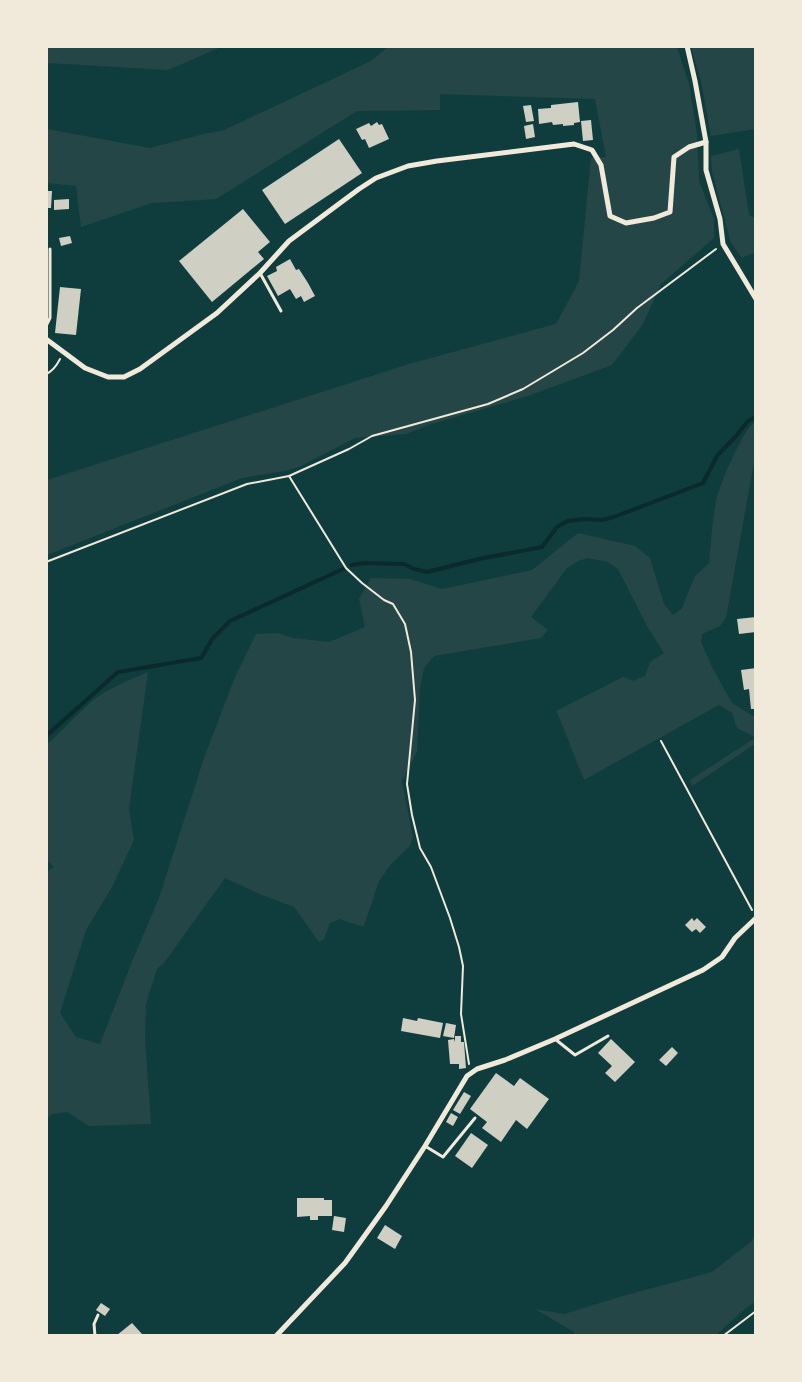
<svg xmlns="http://www.w3.org/2000/svg" width="802" height="1382" font-family="Arial,sans-serif">
  <style>
    .green { fill: #244646 }
    .lines { fill: none; stroke-linecap: round; stroke-linejoin: round }
    .stream { stroke: #0a2a2b; stroke-width: 4 }
    .building { fill: #cfcfc3 }
    .path { stroke: #f1e9da; stroke-width: 2 }
    .service { stroke: #f1e9da; stroke-width: 3 }
    .minor { stroke: #f1e9da; stroke-width: 5 }
  </style>
  <rect width="100%" height="100%" fill="#0f3d3e"/>
  <g class="green">
    <polygon points="46,47 47,46 221,47 168,70 47,63"/>
    <polygon points="388,47 677,47 689,84 697,134 699,181 714,219 714,238 661,284 643,324 612,365 528,396 428,425 406,434 355,438 299,467 284,471 242,478 47,555 47,480 409,364 556,324 579,281 591,158 606,157 595,99 440,94 440,110 357,111 216,199 152,203 81,227 76,186 47,183 47,129 150,148 200,135 224,130 371,61"/>
    <polygon points="691,47 755,47 755,129 711,136 701,81"/>
    <polygon points="739,149 749,215 756,219 755,252 742,258 731,243 712,172 711,156"/>
    <path d="M755,422v40h-1l-28,156 -6,8 -18,8 -1,8 12,27 19,34 23,14v20l-18,-9 -5,-15 -13,-8 -135,75 -23,-58 -5,-11 67,-34 10,4 12,-5 5,-14 14,-9 -16,-25 -30,-59 -10,-7 -20,-4 -10,3 -11,7 -36,49 17,13 -7,8 -107,18 -10,12 -4,20 -3,64 -15,29 11,57 -4,9 -18,17 -12,17 -15,45 -7,-1 -17,-6 -10,4 -6,16 -5,3 -25,-35 -32,-12 -37,-17 -61,85 -7,6 -11,35 -1,35 6,85 -62,2 -22,-14 -15,2 -5,4 -1,-245 8,-6 -7,-7v-116c15,-13 28,-28 44,-42 15,-13 39,-22 57,-30l-19,137 5,31 -22,47 -26,43 -26,83 16,24 24,7 33,-85 26,-61 45,-140 31,-81 21,-43 22,-1 15,5 36,4 36,-15 -6,-28 12,-21 39,1 32,10 90,-19 46,-37 57,13 15,12 14,46 9,11 9,-7 13,-32 14,-13c2,-20 3,-41 7,-61 3,-16 27,-73 39,-80z"/>
    <polygon points="755,738 755,744 692,786 690,780"/>
    <polygon points="755,1233 755,1302 746,1308 716,1335 574,1335 574,1332 535,1309 564,1314 623,1296 712,1272 752,1241"/>
  </g>
  <g class="lines">
    <g class="stream">
      <polyline points="351,565 364,563 404,564 414,569 427,572 479,559 542,547 557,527 567,521 585,519 602,520 614,517 703,483 717,456 736,436 748,421 756,417"/>
      <polyline points="46,736 118,672 201,658 213,638 230,621 343,569"/>
    </g>
  </g>
  <g class="building">
    <polygon points="578,102 580,122 574,123 574,125 563,126 563,124 553,125 552,122 539,124 538,109 551,108 551,105"/>
    <polygon points="531,105 534,121 526,122 523,106"/>
    <polygon points="591,120 593,140 583,141 581,121"/>
    <polygon points="377,122 379,125 382,124 389,139 369,148 365,139 362,140 356,129 369,123 371,126"/>
    <polygon points="533,124 535,137 526,139 524,126"/>
    <polygon points="339,139 362,173 285,224 262,190"/>
    <polygon points="46,191 52,191 51,208 46,208"/>
    <polygon points="69,199 69,209 54,210 54,200"/>
    <polygon points="243,209 270,242 258,252 264,259 212,302 179,261"/>
    <polygon points="70,236 72,243 61,246 59,238"/>
    <polygon points="290,259 296,270 299,269 308,283 315,296 304,302 301,296 296,299 290,289 278,296 267,276 277,271 276,267"/>
    <polygon points="60,287 81,289 76,335 55,333"/>
    <polygon points="756,617 756,632 739,634 737,619"/>
    <polygon points="756,668 756,709 751,709 749,689 744,690 741,670"/>
    <polygon points="692,918 694,921 697,918 706,927 700,933 696,929 692,932 685,925"/>
    <polygon points="403,1018 417,1021 418,1018 443,1023 440,1038 401,1031"/>
    <polygon points="446,1023 456,1025 454,1038 443,1036"/>
    <polygon points="455,1036 461,1036 461,1042 464,1042 466,1068 459,1069 459,1064 450,1064 448,1040 454,1039 455,1042 455,1039 456,1039 455,1039"/>
    <polygon points="611,1039 635,1062 615,1082 605,1073 612,1066 598,1053"/>
    <polygon points="672,1047 678,1053 666,1066 659,1060"/>
    <polygon points="496,1073 514,1086 520,1078 549,1099 527,1129 516,1120 501,1142 482,1128 487,1122 470,1109"/>
    <polygon points="464,1092 471,1096 460,1114 453,1110"/>
    <polygon points="451,1113 458,1117 453,1126 446,1122"/>
    <polygon points="471,1133 488,1145 472,1168 455,1156"/>
    <polygon points="297,1198 324,1198 324,1200 332,1200 332,1216 318,1216 318,1220 310,1220 310,1216 297,1217"/>
    <polygon points="334,1216 346,1218 344,1232 332,1230"/>
    <polygon points="385,1225 402,1236 395,1249 377,1238"/>
    <polygon points="101,1303 110,1309 105,1316 96,1310"/>
    <polygon points="132,1323 142,1334 141,1335 117,1335"/>
  </g>
  <g class="lines">
    <g class="path">
      <path d="M46,374c7,-3 11,-9 14,-15"/>
      <polyline points="289,476 346,568 362,583 384,600 393,604 405,624 411,652 415,700 407,784 412,815 420,848 431,867 450,918 459,947 463,966 461,1014 469,1064"/>
      <polyline points="46,562 247,484 289,476 349,449 372,436 488,404 523,389 583,353 613,330 637,308 716,249"/>
      <polyline points="661,741 752,910"/>
      <polyline points="723,1336 756,1311"/>
    </g>
    <g class="service">
      <polyline points="260,273 281,311"/>
      <polyline points="46,326 50,318 50,249"/>
      <polyline points="555,1039 575,1055 608,1036"/>
      <polyline points="425,1146 443,1157 475,1118"/>
      <polyline points="95,1336 94,1324 98,1315"/>
    </g>
    <g class="minor">
      <polyline points="687,46 695,81 706,142 706,170 720,219 723,244 756,299"/>
      <polyline points="46,339 85,368 108,377 124,377 140,369 217,313 260,273 289,241 359,189 376,178 408,166 437,161 574,144 592,150 601,165 610,216 626,223 654,218 670,212 674,157 689,147 706,142"/>
      <polyline points="276,1336 345,1263 386,1206 425,1146 467,1076 477,1069 505,1060 555,1039 703,970 722,957 735,938 756,918"/>
    </g>
  </g>
  <rect width="802" height="1382" fill="none" stroke="#f1e9da" stroke-width="96"/>
</svg>
